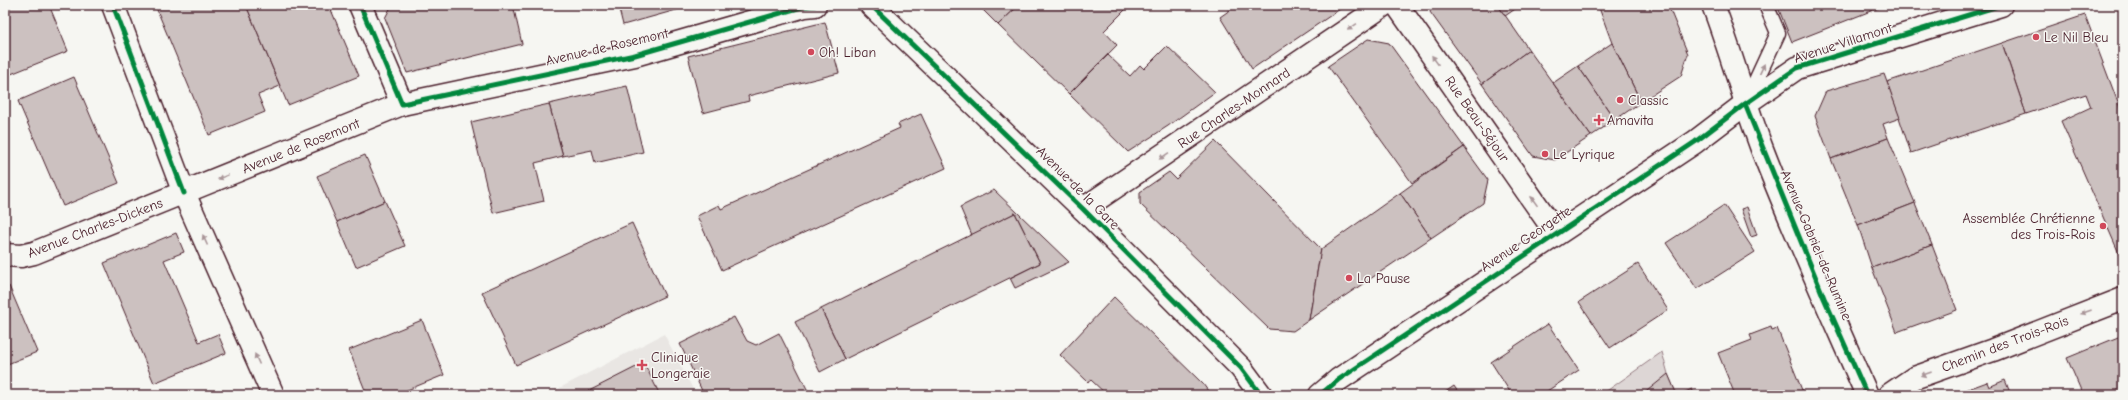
<svg xmlns="http://www.w3.org/2000/svg" width="2128" height="400" font-family="'Comic Neue',sans-serif">
  <style>
    .built { fill: #e9e6e3 }
    .green { fill: #ddd6d5; stroke: #947a80 }
    .building { fill: #ccc1c0; stroke: #4a1f2b }
    .lines { fill: none; stroke-linecap: round; stroke-linejoin: round }
    .lane-casing { stroke: #4a1f2b; stroke-width: 17 }
    .street-casing { stroke: #4a1f2b; stroke-width: 25 }
    .secondary-casing { stroke: #4a1f2b; stroke-width: 25 }
    .primary-casing { stroke: #4a1f2b; stroke-width: 25 }
    .lane { stroke: #f6f6f2; stroke-width: 14 }
    .street { stroke: #f6f6f2; stroke-width: 22 }
    .secondary { stroke: #f6f6f2; stroke-width: 22 }
    .primary { stroke: #f6f6f2; stroke-width: 22 }
    .cycleway-casing { stroke: #f6f6f2; stroke-width: 8 }
    .cycleway { stroke: #00873e; stroke-width: 5 }
    .oneway { fill: #a99598 }
    .poi-dot { fill: #d1495b; stroke: #f6f6f2; stroke-width: 1.5 }
    .labels { text-anchor: middle; dominant-baseline: central; stroke-width: 3; stroke-linejoin: round; paint-order: stroke }
    .poi-label { font-size: 14px; fill: #4a1f2b; stroke: #f6f6f2; text-anchor: start }
    .street-label { font-size: 14px; fill: #4a1f2b; stroke: #f6f6f2 }
  </style>
  <rect width="100%" height="100%" fill="#f6f6f2"/>
  <filter id="ink" filterUnits="userSpaceOnUse"><feTurbulence type="fractalNoise" baseFrequency=".025" numOctaves="2"/><feDisplacementMap in="SourceGraphic" scale="8" xChannelSelector="R" yChannelSelector="G"/><feConvolveMatrix kernelMatrix="1 2 1 2 8 2 1 2 1" color-interpolation-filters="sRGB"/></filter>
  <g filter="url(#ink)">
    <polygon class="built" points="664,334 696,395 546,395"/>
    <polygon class="green" points="1662,352 1668,374 1677,395 1601,395"/>
    <g class="building">
      <polygon points="5,5 49,5 68,51 6,76"/>
      <polygon points="155,5 246,5 280,86 258,95 265,112 209,135"/>
      <polygon points="246,5 329,5 359,76 288,105"/>
      <polygon points="392,5 513,5 522,44 407,73 385,18"/>
      <polygon points="618,5 694,5 623,25"/>
      <polygon points="978,5 1019,5 998,25"/>
      <polygon points="1019,5 1130,5 1104,31 1117,45 1069,94 998,25"/>
      <polygon points="1237,5 1346,5 1252,69 1220,17"/>
      <polygon points="1432,5 1498,5 1529,50 1482,84 1430,12"/>
      <polygon points="1498,5 1521,5 1505,16"/>
      <polygon points="1598,5 1668,5 1688,54 1681,76 1641,102 1612,43"/>
      <polygon points="1777,5 1886,5 1792,42"/>
      <polygon points="2085,15 2123,116 2123,258 2121,258 2061,121 2091,107 2086,94 2026,114 2002,43"/>
      <polygon points="825,22 839,73 748,96 749,101 703,113 688,56"/>
      <polygon points="1368,39 1389,43 1464,147 1412,183 1328,66"/>
      <polygon points="1612,43 1641,102 1615,120 1578,66"/>
      <polygon points="2002,43 2026,114 1911,153 1887,82"/>
      <polygon points="1167,46 1215,92 1168,126 1128,152 1069,94 1108,55 1130,76 1140,65 1144,69"/>
      <polygon points="1529,50 1591,136 1555,160 1533,156 1482,84"/>
      <polygon points="1578,66 1615,120 1591,136 1553,83"/>
      <polygon points="1884,74 1900,118 1883,124 1888,138 1831,159 1815,116 1826,91"/>
      <polygon points="74,77 119,183 63,206 18,101"/>
      <polygon points="627,86 643,152 595,163 592,150 563,156 549,104"/>
      <polygon points="549,104 563,156 535,163 544,201 493,213 471,122"/>
      <polygon points="921,114 946,168 722,270 697,216 719,205 721,209 900,128 898,124"/>
      <polygon points="1888,138 1915,203 1858,225 1831,159"/>
      <polygon points="1215,141 1321,249 1309,320 1293,331 1269,329 1140,204 1140,192 1169,172 1176,179"/>
      <polygon points="1464,147 1488,180 1483,203 1431,238 1400,193"/>
      <polygon points="365,155 385,201 337,222 317,176"/>
      <polygon points="994,190 1069,262 1015,288 1010,278 1040,263 1015,213 972,235 960,207"/>
      <polygon points="1400,193 1431,238 1309,320 1321,249"/>
      <polygon points="385,201 405,246 356,267 337,222"/>
      <polygon points="1915,203 1932,245 1872,268 1858,225"/>
      <polygon points="1724,205 1755,252 1697,289 1666,243"/>
      <polygon points="1747,207 1757,235 1751,237 1741,209"/>
      <polygon points="1015,213 1040,263 845,359 821,309"/>
      <polygon points="632,223 665,296 516,365 482,292"/>
      <polygon points="176,233 184,252 164,260 199,342 218,334 226,353 154,383 104,263"/>
      <polygon points="1932,245 1957,310 1897,332 1872,268"/>
      <polygon points="1638,264 1668,310 1610,348 1579,302"/>
      <polygon points="9,286 37,352 5,365 5,288"/>
      <polygon points="1114,297 1203,384 1211,395 1107,395 1091,380 1088,382 1060,355"/>
      <polygon points="821,309 845,359 820,372 795,322"/>
      <polygon points="734,317 747,341 756,345 779,333 808,391 801,395 704,395 680,344"/>
      <polygon points="422,320 444,375 395,395 367,395 349,350"/>
      <polygon points="1548,324 1579,370 1541,395 1512,395 1491,362"/>
      <polygon points="1771,327 1772,330 1777,328 1804,395 1735,395 1718,353 1752,340 1750,335"/>
      <polygon points="2123,335 2123,395 2083,395 2067,358"/>
      <polygon points="644,363 660,395 581,395"/>
      <polygon points="1668,374 1677,395 1642,395"/>
      <polygon points="2005,380 2011,395 1952,395 1987,382 1989,387"/>
      <polygon points="1454,386 1460,395 1441,395"/>
      <polygon points="1692,389 1695,395 1678,395"/>
    </g>
    <g class="lines">
      <defs>
        <polyline id="lane" points="1746,102 1778,33 1766,5"/>
        <g id="street">
          <polyline points="113,5 184,193 273,395"/>
          <polyline points="360,5 402,104"/>
          <polyline points="1397,5 1556,233"/>
          <polyline points="1745,104 1797,68 2001,5"/>
          <polyline points="1083,209 1384,5"/>
          <polyline points="5,255 21,256 34,253 402,104 635,55 805,6 815,5"/>
          <polyline points="1889,395 1914,378 1993,350 2123,299"/>
        </g>
        <g id="secondary">
          <polyline points="871,5 1083,209 1241,368 1261,395"/>
          <polyline points="1320,395 1338,380 1695,142 1745,104"/>
        </g>
        <path id="primary" d="M1713,5c18,47 31,96 49,144 32,83 69,164 105,246"/>
      </defs>
      <use href="#lane" class="lane-casing"/>
      <use href="#street" class="street-casing"/>
      <use href="#secondary" class="secondary-casing"/>
      <use href="#primary" class="primary-casing"/>
      <use href="#lane" class="lane"/>
      <use href="#street" class="street"/>
      <use href="#secondary" class="secondary"/>
      <use href="#primary" class="primary"/>
      <defs>
        <g id="cycleway">
          <polyline points="113,5 184,193"/>
          <polyline points="360,5 402,104 635,55 805,6 815,5"/>
          <polyline points="871,5 1083,209 1241,368 1261,395"/>
          <polyline points="1745,104 1824,298 1867,395"/>
          <polyline points="1320,395 1338,380 1695,142 1745,104 1797,68 2001,5"/>
        </g>
      </defs>
      <use href="#cycleway" class="cycleway-casing"/>
      <use href="#cycleway" class="cycleway"/>
    </g>
    <defs><path id="oneway-solid" d="M-6-.8H1V-3.2L6.5 0L1 3.2V.8H-6Z"/></defs>
    <g class="oneway">
      <use href="#oneway-solid" transform="translate(1352 27) rotate(146)"/>
      <use href="#oneway-solid" transform="translate(1435 60) rotate(-125)"/>
      <use href="#oneway-solid" transform="translate(1762 69) rotate(-65)"/>
      <use href="#oneway-solid" transform="translate(1164 156) rotate(146)"/>
      <use href="#oneway-solid" transform="translate(223 177) rotate(158)"/>
      <use href="#oneway-solid" transform="translate(1534 201) rotate(-125)"/>
      <use href="#oneway-solid" transform="translate(205 240) rotate(-114)"/>
      <use href="#oneway-solid" transform="translate(2086 312) rotate(160)"/>
      <use href="#oneway-solid" transform="translate(257 359) rotate(-114)"/>
      <use href="#oneway-solid" transform="translate(1926 374) rotate(161)"/>
    </g>
  </g>
  <g class="poi-dot">
    <circle cx="2036" cy="37" r="4"/>
    <circle cx="811" cy="52" r="4"/>
    <circle cx="1620" cy="100" r="4"/>
    <path d="M1597 114h4v4h4v4h-4v4h-4v-4h-4v-4h4z"/>
    <circle cx="1545" cy="154" r="4"/>
    <circle cx="2103" cy="226" r="4"/>
    <circle cx="1349" cy="278" r="4"/>
    <path d="M640 359h4v4h4v4h-4v4h-4v-4h-4v-4h4z"/>
  </g>
  <g class="labels">
    <g class="poi-label">
      <text x="2044" y="37">Le Nil Bleu</text>
      <text x="819" y="52">Oh! Liban</text>
      <text x="1628" y="100">Classic</text>
      <text x="1607" y="120">Amavita</text>
      <text x="1553" y="154">Le Lyrique</text>
      <text x="2095" y="218" text-anchor="end">Assemblée Chrétienne<tspan x="2095" dy="16">des Trois-Rois</tspan></text>
      <text x="1357" y="278">La Pause</text>
      <text x="651" y="357">Clinique<tspan x="651" dy="16">Longeraie</tspan></text>
    </g>
    <g class="street-label">
      <text transform="translate(1843 43) rotate(-18)">Avenue Villamont</text>
      <text transform="translate(607 47) rotate(-13)">Avenue de Rosemont</text>
      <text transform="translate(1234 108) rotate(-34)">Rue Charles-Monnard</text>
      <text transform="translate(1477 119) rotate(55)">Rue Beau-Séjour</text>
      <text transform="translate(301 146) rotate(-22)">Avenue de Rosemont</text>
      <text transform="translate(1078 188) rotate(45)">Avenue de la Gare</text>
      <text transform="translate(95 228) rotate(-21)">Avenue Charles-Dickens</text>
      <text transform="translate(1526 239) rotate(-34)">Avenue Georgette</text>
      <text transform="translate(1816 245) rotate(67)">Avenue Gabriel-de-Rumine</text>
      <text transform="translate(2005 344) rotate(-21)">Chemin des Trois-Rois</text>
    </g>
  </g>
  <rect width="2128" height="400" fill="none" stroke="#f6f6f2" stroke-width="20"/>
  <rect x="10" y="10" width="2108" height="380" fill="none" stroke="#4a1f2b" stroke-width="1.5" filter="url(#ink)"/>
</svg>
